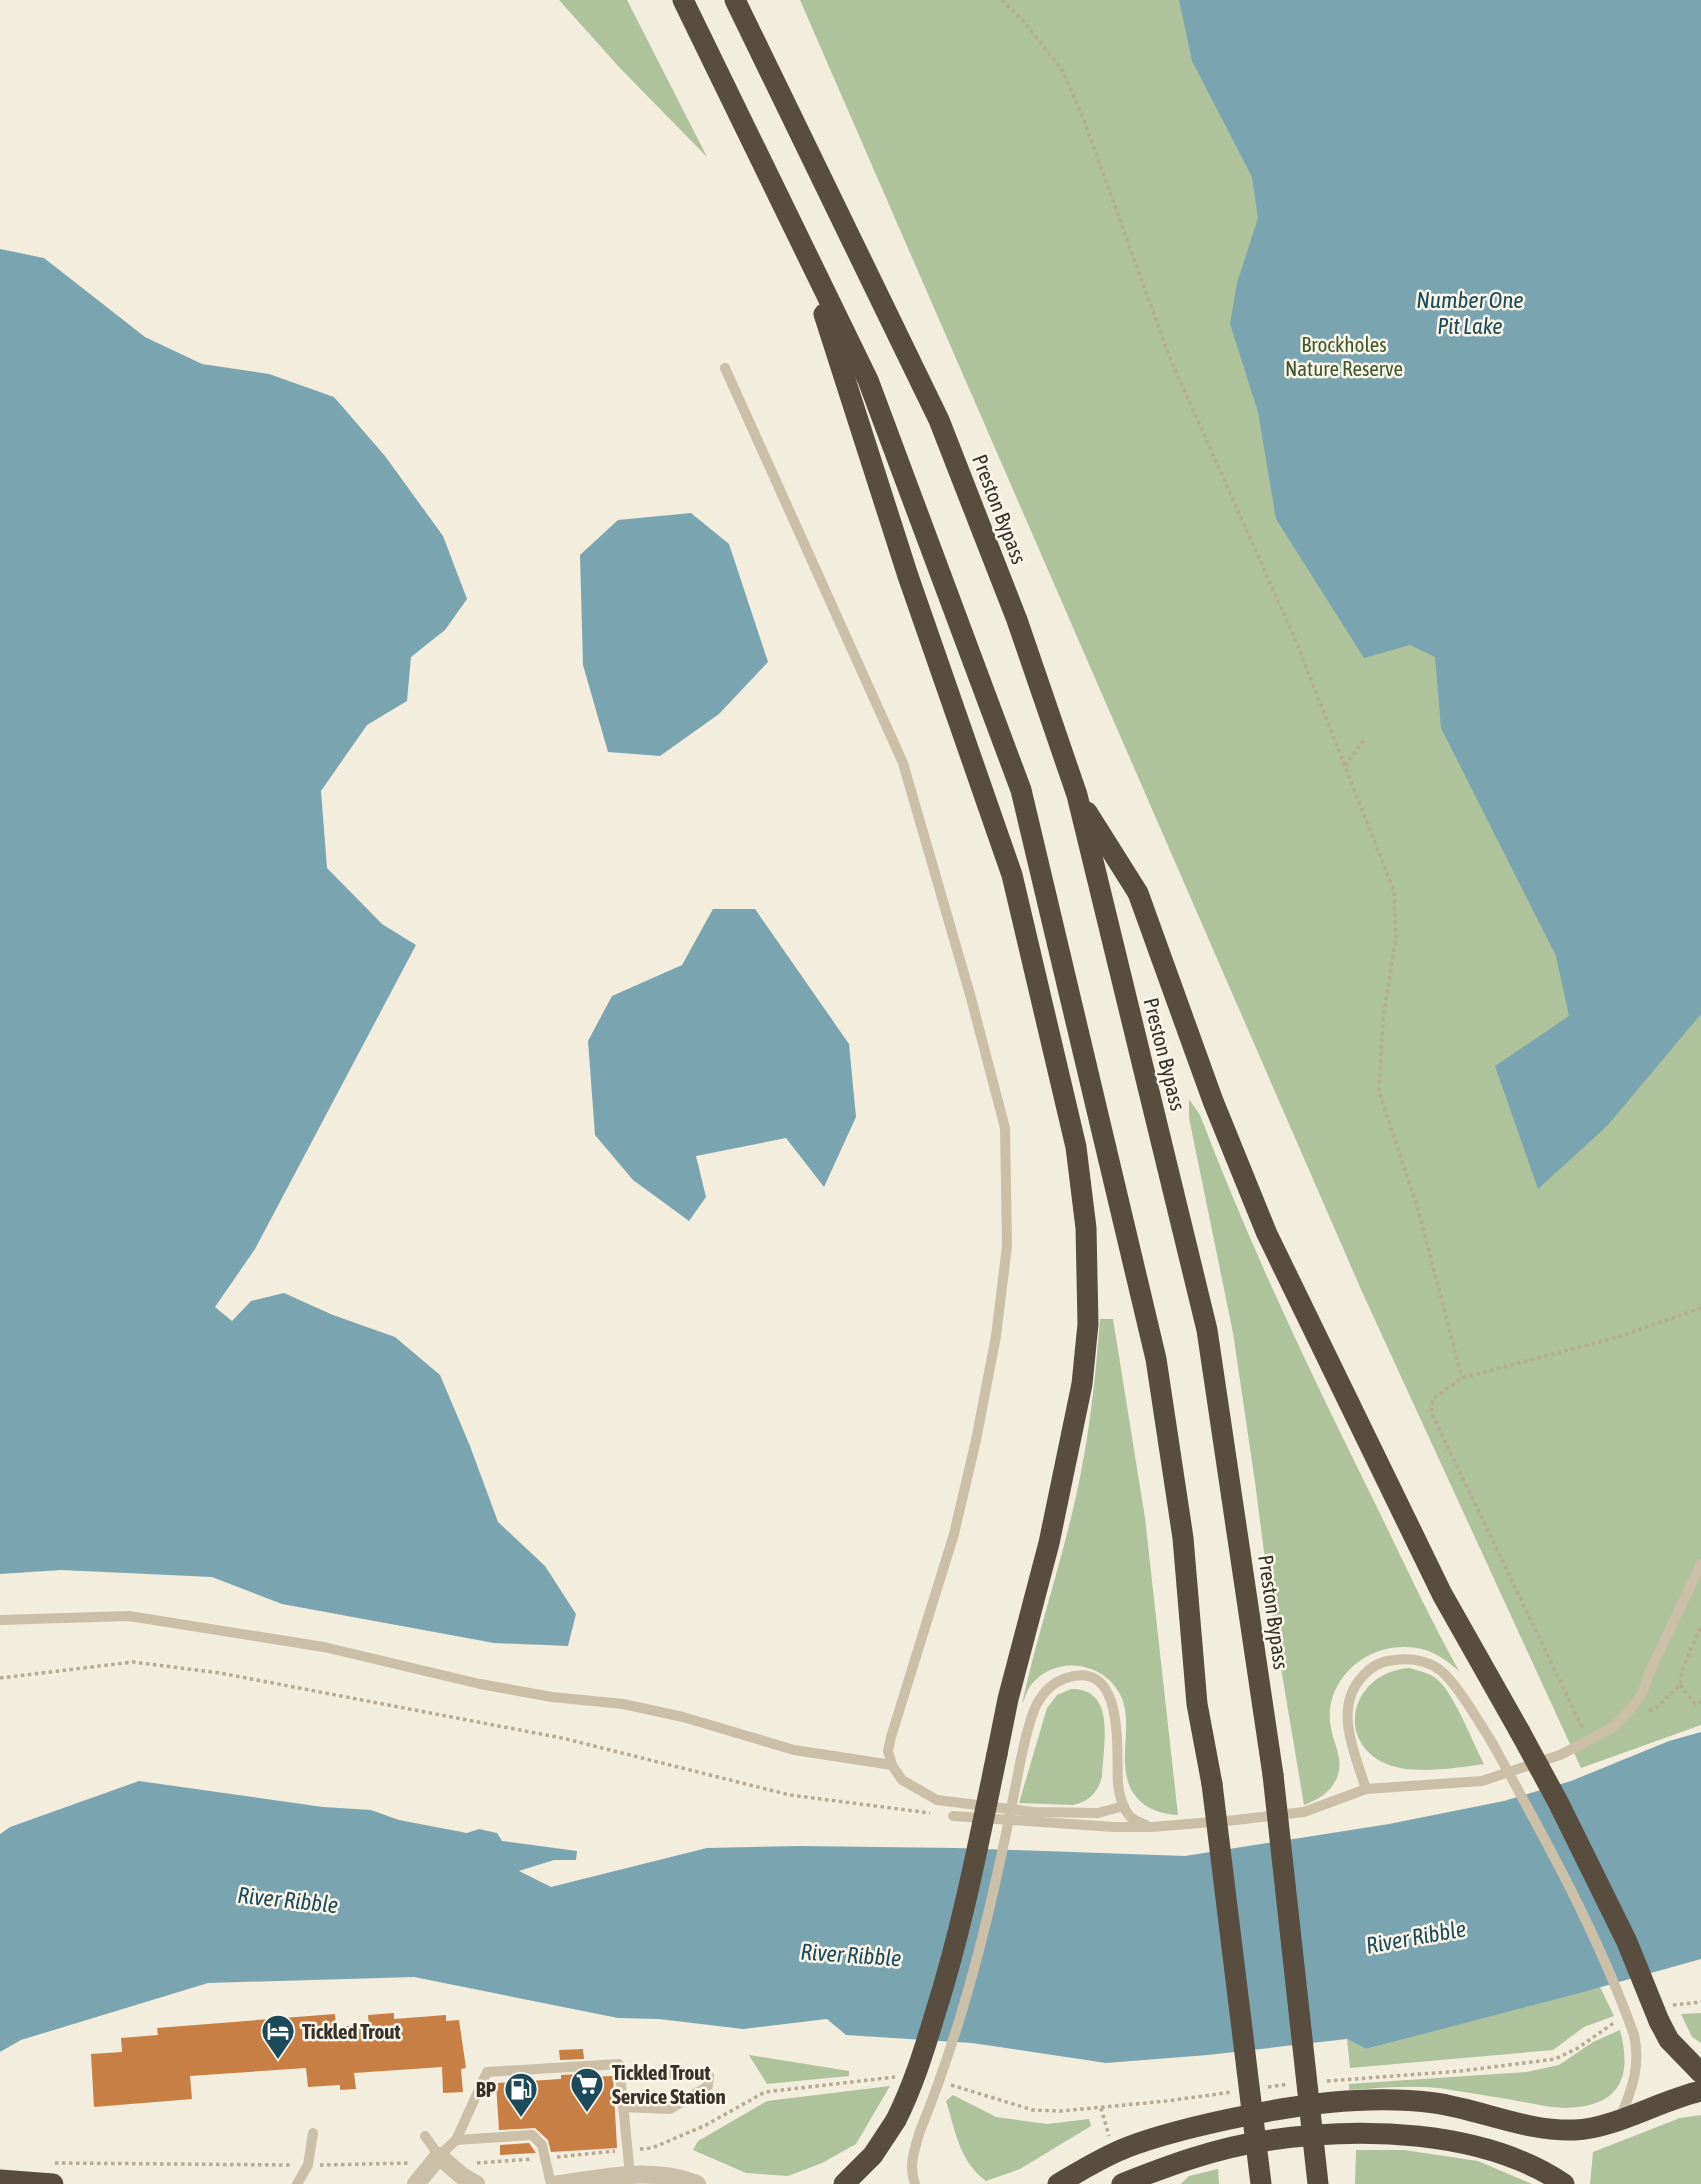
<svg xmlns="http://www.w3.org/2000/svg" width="1701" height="2184" font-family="'Asap Condensed',sans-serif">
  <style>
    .green { fill: #aec29c }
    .water { fill: #7ba4b1 }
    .building { fill: #c87f45 }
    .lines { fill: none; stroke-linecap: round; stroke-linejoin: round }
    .path { stroke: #b7aa92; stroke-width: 3.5; stroke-dasharray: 3.5 3.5; stroke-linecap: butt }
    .lane { stroke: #cbbfa8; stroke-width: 10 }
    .street { stroke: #cbbfa8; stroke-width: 18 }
    .highway { stroke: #594d3f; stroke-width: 21 }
    .lane-bridge { stroke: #cbbfa8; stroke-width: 10 }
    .highway-bridge { stroke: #594d3f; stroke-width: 21 }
    .labels { text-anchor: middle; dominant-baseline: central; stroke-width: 5; stroke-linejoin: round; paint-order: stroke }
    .park-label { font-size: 21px; fill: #3e572c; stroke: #faf6e9 }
    .street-label { font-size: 21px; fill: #383129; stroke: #faf6e9 }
    .poi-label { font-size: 21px; font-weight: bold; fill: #383129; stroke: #faf6e9; text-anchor: start }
    .water-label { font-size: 23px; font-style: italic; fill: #1d4a5b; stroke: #faf6e9 }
  </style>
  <rect width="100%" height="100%" fill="#f3eddd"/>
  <g class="green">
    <polygon points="559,0 627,0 707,157 619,67"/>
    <polygon points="800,0 1701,0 1701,1725 1581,1768 1363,1294"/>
    <path d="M1189,1099l11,16c48,126 106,249 166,370 31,62 59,125 93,186 -22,-19 -38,-27 -68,-23 -37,6 -68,41 -60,80 3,17 12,29 7,47 -6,17 -19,24 -34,30l-32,-191 -17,-132 -22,-149 -44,-215z"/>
    <path d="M1100,1319h13l32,199 33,297c-18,-1 -36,-7 -46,-24 -15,-27 0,-61 -9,-90 -13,-38 -66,-49 -92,-16 -4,5 -6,13 -9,19 17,-78 44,-153 59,-232 10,-51 15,-101 19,-153z"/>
    <path d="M1409,1668c11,3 22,5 30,13 17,17 33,60 45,83 -29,4 -75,12 -102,-2 -48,-26 -28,-90 27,-94z"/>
    <path d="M1071,1689c46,-1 32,56 31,88 -4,15 -13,25 -29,28l-54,-2 28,-95 10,-13z"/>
    <polygon points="1600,1987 1614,2016 1584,2027 1553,2050 1350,2068 1347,2039 1366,2049"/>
    <polygon points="1701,2013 1701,2043 1692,2037 1681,2014"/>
    <path d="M1620,2030c13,49 -1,76 -54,78 -17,0 -36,-5 -53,-8 -24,-4 -49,-8 -74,-12 -30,-3 -60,0 -90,2v-6l178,-12 32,-7 34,-23z"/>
    <polygon points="749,2055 849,2071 849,2076 767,2084"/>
    <polygon points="890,2086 856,2144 822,2163 788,2176 746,2173 693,2150 698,2141 767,2101"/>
    <path d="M953,2095l43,22 51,7 42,-5 2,7 -71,43 -34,12c-27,-20 -30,-49 -40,-80z"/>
    <polygon points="1701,2115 1701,2184 1590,2184 1593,2152 1680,2118"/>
    <polygon points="1356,2150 1404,2150 1478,2161 1532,2184 1355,2184"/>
    <polygon points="1218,2169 1219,2184 1181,2184 1189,2176"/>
  </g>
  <g class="water">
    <polygon points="1179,0 1701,0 1701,1014 1607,1126 1538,1189 1495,1066 1569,1016 1556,956 1441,728 1435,657 1410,645 1364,658 1276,519 1258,412 1230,324 1237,283 1258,218 1252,177 1192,61"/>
    <polygon points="0,249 44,258 145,337 202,364 269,374 334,397 385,456 443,536 467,599 445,630 411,657 407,701 367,725 321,791 327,868 382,924 416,945 255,1249 215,1307 232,1321 251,1301 284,1293 333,1315 395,1337 440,1375 470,1446 498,1522 545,1566 576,1614 568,1646 494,1643 282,1604 212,1577 61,1570 0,1574"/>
    <polygon points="691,513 729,544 768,662 719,714 660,756 608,752 583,665 580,555 618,520"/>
    <polygon points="713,909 755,909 849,1044 856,1117 824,1187 786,1138 696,1156 706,1197 689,1221 633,1180 595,1135 588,1041 612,996 682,965"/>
    <polygon points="1701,1732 1701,1959 1576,1994 1366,2049 1347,2039 1208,2055 1106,2063 972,2043 846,2035 827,2019 743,2029 659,2019 618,2018 414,1977 208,1983 21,2040 0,2052 0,1834 10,1827 139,1781 323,1807 371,1810 399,1820 467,1833 479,1829 497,1833 502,1841 577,1851 576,1860 554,1860 519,1871 551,1887 707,1848 800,1846 956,1848 1185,1856 1389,1824 1504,1801 1571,1781 1669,1741"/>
  </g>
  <g class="building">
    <polygon points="394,2013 394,2019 446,2015 446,2021 459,2020 466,2068 461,2069 463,2092 443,2093 442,2067 354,2073 356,2089 340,2090 340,2085 308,2087 306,2068 190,2076 192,2099 94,2107 91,2054 122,2052 121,2038 158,2035 157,2028 335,2014 336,2027 369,2025 368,2015"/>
    <polygon points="583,2049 584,2059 560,2060 559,2050"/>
    <polygon points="585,2074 585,2077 613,2076 617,2148 551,2152 548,2140 535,2128 499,2130 496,2083 561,2079 561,2075"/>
    <polygon points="529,2143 536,2153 500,2155 500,2145"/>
  </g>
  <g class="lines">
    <g class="path">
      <polyline points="1002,0 1024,22 1063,71 1085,123 1169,356 1295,639 1394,891 1396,938 1383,1019 1379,1092 1418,1209 1462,1378"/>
      <polyline points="1345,766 1364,740"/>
      <polyline points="0,1678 133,1662 220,1673 562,1738 790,1795 930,1813"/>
      <polyline points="1680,1685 1695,1704 1701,1702"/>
      <polyline points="1649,1710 1655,1709 1680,1685 1682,1670 1701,1626"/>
      <polyline points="1582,1727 1432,1414 1431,1406 1434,1398 1462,1378 1618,1337 1701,1308"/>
      <polyline points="1673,2005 1701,2002"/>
      <polyline points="1327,2081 1461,2071 1555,2059 1578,2048 1615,2022"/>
      <polyline points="951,2085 1033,2110 1061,2111 1167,2101 1232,2092"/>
      <polyline points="1268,2087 1288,2084"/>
      <polyline points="1101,2108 1109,2136"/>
      <polyline points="640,2149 652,2148 706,2125 765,2092 895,2077"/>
      <polyline points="557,2157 615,2151"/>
      <polyline points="55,2163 292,2165"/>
      <polyline points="477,2163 532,2159"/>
      <polyline points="320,2165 411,2163"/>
    </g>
    <g class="lane">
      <polyline points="725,368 903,763 971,998 1005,1128 1007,1246 996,1336 976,1440 954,1534 891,1737 888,1751 892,1765 902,1780 937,1800 1033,1812 1098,1813 1124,1806"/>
      <polyline points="0,1620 129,1616 324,1647 480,1684 552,1697 623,1704 683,1717 794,1750 892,1765"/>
      <path d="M1021,1758c8,-31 11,-68 45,-80 60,-20 50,74 52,106 1,9 4,22 10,30 4,6 11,8 18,11"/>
      <path d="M1366,1789c-11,-35 -33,-81 -4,-112 8,-10 19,-16 32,-17 15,-2 33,0 46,10 19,16 36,48 50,69"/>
      <polyline points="953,1816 1114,1827 1152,1827 1236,1820 1304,1812 1366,1789 1482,1781 1560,1755 1612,1728 1629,1711 1642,1694 1650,1671 1701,1564"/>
      <polyline points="620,2073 645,2072 709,2076 708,2086 670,2109 623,2107"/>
      <path d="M1620,2118c12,-28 21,-53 14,-83"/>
      <polyline points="425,2136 439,2156 456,2140 487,2072 619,2064 630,2175"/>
      <polyline points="456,2140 532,2135 542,2145 551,2184"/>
      <polyline points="297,2184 308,2165 313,2133"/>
      <path d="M915,2184c-7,-18 0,-36 5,-53"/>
    </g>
    <g class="street">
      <polyline points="416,2184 439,2156 462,2176 476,2184"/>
      <path d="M559,2184c46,-6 93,-18 138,0"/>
    </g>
    <g class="highway">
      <polyline points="683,0 868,380 1021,790 1156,1359 1183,1538 1197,1704 1212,1784"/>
      <polyline points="735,0 939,420 1017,620 1077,795 1207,1330 1273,1775"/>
      <polyline points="824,314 908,576 1012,875 1076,1147 1086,1228 1088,1324 1082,1384 1049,1543 1008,1699 997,1754"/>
      <polyline points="1087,812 1138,893 1213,1101 1267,1234 1442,1594 1520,1732"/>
      <polyline points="1659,2021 1669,2040 1701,2073"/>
      <polyline points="0,2180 53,2184"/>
      <polyline points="844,2184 873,2155 896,2120"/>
      <path d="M1058,2184c22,-13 46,-28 70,-37 31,-12 65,-20 97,-27 68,-15 140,-26 210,-17 47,7 93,29 140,27 38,-1 86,-30 126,-39"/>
      <path d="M1122,2184c45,-18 94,-36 142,-43 94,-15 219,-12 300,43"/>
    </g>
    <g class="lane-bridge">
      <path d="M1490,1739c53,96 107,192 144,296"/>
      <path d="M920,2131c49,-120 77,-247 101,-373"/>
    </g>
    <g class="highway-bridge">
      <polyline points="1520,1732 1558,1802 1627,1942 1659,2021"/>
      <polyline points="1273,1775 1318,2184"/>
      <polyline points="1212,1784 1261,2184"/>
      <path d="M896,2120c17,-34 28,-69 39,-106 27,-85 44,-173 62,-260"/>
    </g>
  </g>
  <defs>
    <symbol id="hotel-pin" viewBox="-11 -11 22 30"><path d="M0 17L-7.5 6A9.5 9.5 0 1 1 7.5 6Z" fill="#1d4a5b" stroke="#faf6e9"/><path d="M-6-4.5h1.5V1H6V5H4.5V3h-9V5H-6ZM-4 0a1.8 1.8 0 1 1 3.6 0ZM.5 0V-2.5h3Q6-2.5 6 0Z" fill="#fff"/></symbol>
    <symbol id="supermarket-pin" viewBox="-11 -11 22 30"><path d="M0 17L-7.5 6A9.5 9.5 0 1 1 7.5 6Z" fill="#1d4a5b" stroke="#faf6e9"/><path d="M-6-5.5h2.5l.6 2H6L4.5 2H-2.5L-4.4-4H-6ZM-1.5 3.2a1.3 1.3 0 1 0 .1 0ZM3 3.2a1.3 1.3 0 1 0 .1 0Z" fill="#fff"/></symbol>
    <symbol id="fuel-pin" viewBox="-11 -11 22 30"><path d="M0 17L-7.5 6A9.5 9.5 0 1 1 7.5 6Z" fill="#1d4a5b" stroke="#faf6e9"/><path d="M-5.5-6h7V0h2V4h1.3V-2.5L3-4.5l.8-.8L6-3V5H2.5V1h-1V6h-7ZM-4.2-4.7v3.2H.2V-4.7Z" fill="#fff"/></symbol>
  </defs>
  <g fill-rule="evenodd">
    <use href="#hotel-pin" x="259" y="2012" width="38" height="52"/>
    <use href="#supermarket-pin" x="568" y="2065" width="38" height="52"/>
    <use href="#fuel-pin" x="502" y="2070" width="38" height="52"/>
  </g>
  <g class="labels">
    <g class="park-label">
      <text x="1344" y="344">Brockholes<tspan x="1344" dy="24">Nature Reserve</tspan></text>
    </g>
    <g class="street-label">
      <text transform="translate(1000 509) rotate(69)">Preston Bypass</text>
      <text transform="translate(1165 1054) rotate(76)">Preston Bypass</text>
      <text transform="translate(1274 1612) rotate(82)">Preston Bypass</text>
    </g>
    <g class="poi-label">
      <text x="302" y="2031">Tickled Trout</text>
      <text x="612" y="2072">Tickled Trout<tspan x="612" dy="24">Service Station</tspan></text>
      <text x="496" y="2089" text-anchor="end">BP</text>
    </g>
    <g class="water-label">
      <text x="1470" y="300">Number One<tspan x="1470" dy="26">Pit Lake</tspan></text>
      <text transform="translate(288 1900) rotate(6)">River Ribble</text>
      <text transform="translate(1416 1937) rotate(-10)">River Ribble</text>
      <text transform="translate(851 1955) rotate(4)">River Ribble</text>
    </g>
  </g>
</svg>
